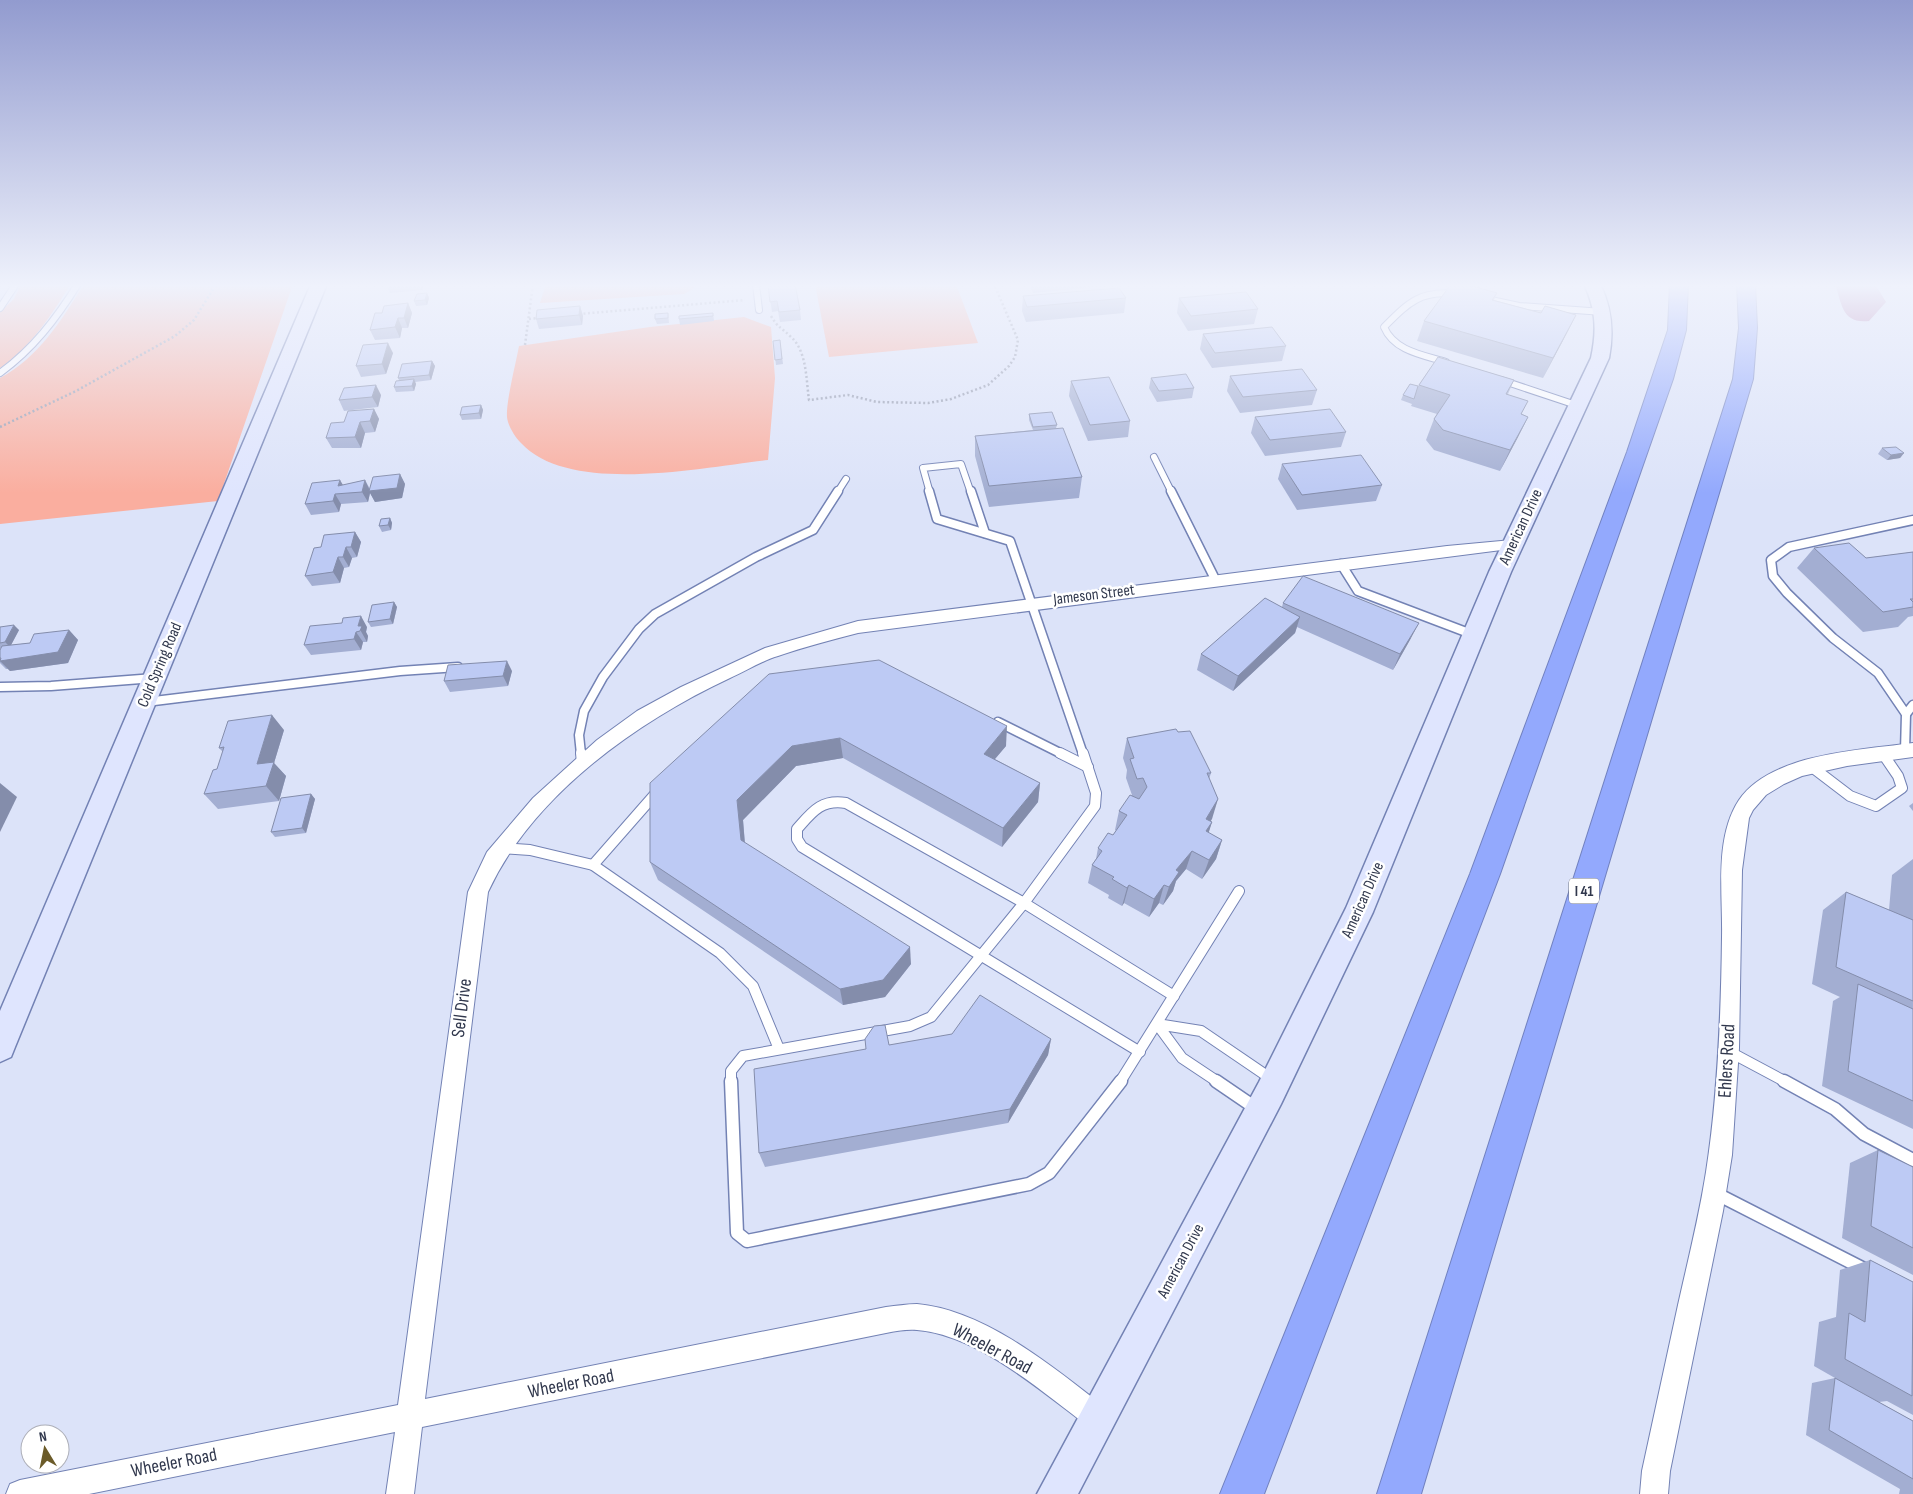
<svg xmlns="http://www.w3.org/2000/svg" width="1913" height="1494" font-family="'Sofia Sans Condensed',sans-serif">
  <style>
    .green { fill: #faae9f }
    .water { fill: #b276a9 }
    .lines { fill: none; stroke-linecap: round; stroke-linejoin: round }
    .lane-far3-casing { stroke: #7382b4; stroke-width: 8 }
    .lane-far2-casing { stroke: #7382b4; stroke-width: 11 }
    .lane-far1-casing { stroke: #7382b4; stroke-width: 12 }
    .lane-casing { stroke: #7382b4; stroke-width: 15 }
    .street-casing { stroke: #7382b4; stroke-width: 2 }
    .secondary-casing { stroke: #7382b4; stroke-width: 3 }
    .highway-casing { stroke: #7181bf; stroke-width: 2 }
    .path { stroke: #939aaf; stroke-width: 2.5; stroke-dasharray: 2 2.5; stroke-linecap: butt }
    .lane-far3 { stroke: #fff; stroke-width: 6 }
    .lane-far2 { stroke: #fff; stroke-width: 8 }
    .lane-far1 { stroke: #fff; stroke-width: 10 }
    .lane { stroke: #fff; stroke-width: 12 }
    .street { fill: #fff; fill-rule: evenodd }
    .secondary { fill: #dfe5fe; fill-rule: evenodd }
    .highway { fill: #93a9fd; fill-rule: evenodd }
    .wall { fill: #a3aed2 }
    .shaded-wall { fill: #848dab }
    .building { fill: #bdcaf4; stroke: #848dab }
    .labels { text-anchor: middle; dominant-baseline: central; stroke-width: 5; stroke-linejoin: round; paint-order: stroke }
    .shield { fill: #fff; stroke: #6f7482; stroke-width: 1 }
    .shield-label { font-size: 15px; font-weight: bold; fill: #31384d }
    .street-label { font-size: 16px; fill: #31384d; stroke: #fff }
    .near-street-label { font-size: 19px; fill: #31384d; stroke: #fff }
  </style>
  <rect width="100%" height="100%" fill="#dce3f9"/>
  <g class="green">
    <path d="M21,284h50c-20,31 -39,62 -71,84v-56l14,-13z"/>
    <path d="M84,284h209l-75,217 -218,23v-146c39,-21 61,-57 84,-94z"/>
    <polygon points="546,284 694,284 694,288 684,294 540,303"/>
    <polygon points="815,284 956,284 978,343 829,357"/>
    <path d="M744,317l27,10 4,51 -7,82c-65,7 -198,36 -247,-17 -6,-6 -13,-17 -14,-26 -1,-16 9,-54 12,-71l131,-19z"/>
  </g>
  <path class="water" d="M1835,284h40l11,18 -17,19c-27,3 -27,-17 -34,-37z"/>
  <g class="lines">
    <defs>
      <g id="lane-far3">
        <polyline points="756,284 759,310"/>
        <polyline points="1491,300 1519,306 1603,312"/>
        <polyline points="0,308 16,284"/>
        <path d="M1446,362c-23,-7 -52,-11 -62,-35 24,-24 36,-37 72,-33"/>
        <path d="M0,373c33,-24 56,-54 78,-89"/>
        <polyline points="1501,380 1579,406"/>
        <polyline points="1154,457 1172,493"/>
        <polyline points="837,493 846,479"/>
        <polyline points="930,493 923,468 961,464 971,493"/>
      </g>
      <g id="lane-far2">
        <polyline points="929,491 937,519 1010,541 1083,754"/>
        <polyline points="971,491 985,533"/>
        <polyline points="1171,491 1215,579"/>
        <polyline points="1341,564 1358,591 1474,635"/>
        <polyline points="0,687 51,686 154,678"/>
        <polyline points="146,702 400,671 458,667"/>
        <polyline points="1906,714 1913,705"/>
        <polyline points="998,722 1062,754"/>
        <polyline points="1905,751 1906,714 1878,673 1833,638 1787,593 1773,576 1771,560 1789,547 1913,520"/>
        <polyline points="581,754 579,735 584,711 603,677 639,629 655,614 756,557 813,530 838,491"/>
      </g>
      <g id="lane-far1">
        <polyline points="581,753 582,763"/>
        <polyline points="1060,753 1088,767"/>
        <path d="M1083,753l13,40 -1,13 -71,97 -178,-100c-25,-4 -34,9 -49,26v10l5,8 338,205"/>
        <polyline points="1812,767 1850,796 1876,806 1902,788 1898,776 1883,754"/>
        <polyline points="502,848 530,850 593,865 720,953 753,986 779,1049"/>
        <polyline points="593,865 657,792"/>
        <polyline points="1728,1051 1786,1082"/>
        <polyline points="731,1082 731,1071 743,1056 910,1026 931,1017 1024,903 1174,996"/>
        <polyline points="1120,1082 1239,891"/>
        <polyline points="1218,1082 1182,1058 1157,1024 1201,1031 1273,1080"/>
      </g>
      <g id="lane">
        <polyline points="731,1081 737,1233 747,1241 1029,1184 1049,1173 1121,1081"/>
        <polyline points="1216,1081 1257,1109"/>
        <polyline points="1784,1081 1835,1109 1864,1134 1913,1160"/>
        <polyline points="1715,1193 1866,1270"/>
      </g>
      <g id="street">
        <path d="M1512,540l5,2 2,3 -2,3 -659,85c-27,7 -54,14 -80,23 -17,5 -32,15 -48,22 -94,44 -198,118 -242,214l-63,507 461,-92c10,-1 21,-3 31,-3 68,6 138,64 190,105l4,9 -4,9 -9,4 -9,-4c-48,-36 -111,-92 -172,-97 -10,-1 -21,1 -31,3l-464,94 -8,67h-28l9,-62 -306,62h-83l4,-10 10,-4 378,-75 70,-513 19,-40 46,-54 64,-58 40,-29 44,-24 84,-39 93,-27 589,-75z"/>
        <path d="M1913,743v14l-66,9 -45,10 -18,8 -18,11 -13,15 -4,8 -7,52 -3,178 -7,107 -9,56 -53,260 -2,23h-28l2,-23c12,-55 24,-111 36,-166 10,-45 21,-88 28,-133 12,-77 15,-157 16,-235 1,-43 -8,-99 17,-137 32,-47 123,-50 174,-57z"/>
      </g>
      <g id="secondary">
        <polygon points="311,284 327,284 15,1047 11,1057 0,1062 0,1011"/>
        <path d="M1584,284h16c12,24 14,47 9,74l-98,214 -138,340 -92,192 -203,390h-41l222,-412 87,-174 143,-336 102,-214c6,-27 5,-49 -7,-74z"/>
      </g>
      <g id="highway">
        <polygon points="1670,284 1688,284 1686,330 1673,379 1500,874 1264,1494 1220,1494 1470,874 1627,452 1668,330"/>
        <polygon points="1737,284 1755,284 1757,328 1753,379 1421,1494 1377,1494 1733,379 1739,328"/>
      </g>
    </defs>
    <use href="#lane-far3" class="lane-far3-casing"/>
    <use href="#lane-far2" class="lane-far2-casing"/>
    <use href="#lane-far1" class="lane-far1-casing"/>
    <use href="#lane" class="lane-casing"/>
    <use href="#street" class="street-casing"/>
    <use href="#secondary" class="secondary-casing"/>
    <use href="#highway" class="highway-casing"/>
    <g class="path">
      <polyline points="579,314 745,300"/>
      <path d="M771,316c8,13 9,10 19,20 17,14 16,43 19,64l39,-5 29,7 51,1 23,-4 37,-14 21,-19 6,-9 3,-17 -24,-56"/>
      <polyline points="529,319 538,318"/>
      <polyline points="525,345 533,284"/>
      <polyline points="0,427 76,391 175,336 194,320 215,286 213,284"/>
    </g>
    <use href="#lane-far3" class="lane-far3"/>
    <use href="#lane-far2" class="lane-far2"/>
    <use href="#lane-far1" class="lane-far1"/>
    <use href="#lane" class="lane"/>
    <use href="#street" class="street"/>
    <use href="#secondary" class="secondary"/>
    <use href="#highway" class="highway"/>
  </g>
  <g class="wall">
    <polygon points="386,284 424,284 422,290 390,293"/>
    <polygon points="1029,284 1124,284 1033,293"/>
    <polygon points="768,285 800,310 801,320 780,322 778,311 772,312"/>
    <polygon points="427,293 429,298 427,305 416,306 414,301"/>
    <polygon points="1497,293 1494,300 1541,313 1576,315 1543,378 1417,341 1424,321"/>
    <polygon points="1023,296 1126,298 1124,313 1026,322 1022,311"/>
    <polygon points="1179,298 1258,309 1254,324 1188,331 1177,313"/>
    <polygon points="408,303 412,313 408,328 402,328 400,338 375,340 370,330"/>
    <polygon points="580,306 583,316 582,325 539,329 536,319"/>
    <polygon points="668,313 669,323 657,324 655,319"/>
    <polygon points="713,313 714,321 680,325 679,319"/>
    <polygon points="1203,334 1286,346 1282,361 1212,368 1200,349"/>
    <polygon points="780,340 783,364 776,365 773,341"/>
    <polygon points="393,353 386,374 361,377 356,366"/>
    <polygon points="1438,357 1514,380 1508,394 1522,414 1528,417 1518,437 1500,471 1434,450 1426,440 1434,419 1437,414 1411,406 1412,404 1401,400 1403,395 1418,386"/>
    <polygon points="432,361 435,366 431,380 415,382 416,384 414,391 396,392 394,387 399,380 398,378"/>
    <polygon points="1230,376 1317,390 1312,405 1240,413 1227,391"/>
    <polygon points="1151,378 1194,388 1192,398 1157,402 1149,388"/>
    <polygon points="1071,381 1130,421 1128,437 1088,441 1069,396"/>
    <polygon points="381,395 378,407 344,411 339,400"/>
    <polygon points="481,405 483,410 481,419 462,420 460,415"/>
    <polygon points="374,409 379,419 375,432 365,433 361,448 332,448 326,438 344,422"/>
    <polygon points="1029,414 1057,425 1056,428 1082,477 1079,498 989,507 975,456 975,436 1033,430 1029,420"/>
    <polygon points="1255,417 1346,432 1341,447 1265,456 1251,433"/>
    <polygon points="1882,448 1904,453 1900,458 1887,460 1878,454"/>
    <polygon points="1282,464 1382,485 1376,501 1297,510 1278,479"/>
    <polygon points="400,474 405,484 402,498 375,502 370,493 368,502 341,504 339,512 311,515 305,504 343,485 365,480 370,489"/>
    <polygon points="390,518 392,523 391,530 382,532 379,526"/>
    <polygon points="355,532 361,542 357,557 352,558 349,567 344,568 340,583 312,586 305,576 321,547"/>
    <polygon points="1814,548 1866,558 1913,552 1913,616 1908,617 1898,627 1863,632 1797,568"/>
    <polygon points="394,602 397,607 393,624 371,627 368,622"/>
    <polygon points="1283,603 1411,638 1393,670 1297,627 1295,633 1233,691 1197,670 1201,654 1282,607"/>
    <polygon points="0,627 19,630 11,645 30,643 69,630 78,640 68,663 10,671 8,669 6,669 0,663 0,650 1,648 0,648"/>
    <polygon points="367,627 366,632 368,636 367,642 363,642 361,650 311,655 304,645"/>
    <polygon points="512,671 508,686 450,692 444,681"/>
    <polygon points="769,674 1006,746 995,759 1040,783 1038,802 1002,847 843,758 796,766 743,820 745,843 911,964 885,997 843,1005 658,880 650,862"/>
    <polygon points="284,730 274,763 286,776 279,801 218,809 204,794 217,769 223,752 219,748"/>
    <polygon points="1178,732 1211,773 1209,779 1218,799 1210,821 1212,822 1208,833 1222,840 1216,859 1202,879 1186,869 1176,881 1173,891 1163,905 1159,903 1149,917 1124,903 1122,906 1108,898 1109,895 1088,883 1092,865 1096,859 1098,848 1113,835 1116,830 1115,830 1119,811 1132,795 1126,778 1127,770 1123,758 1127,738"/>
    <polygon points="311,794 315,799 306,833 275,837 271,832"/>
    <polygon points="1913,803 1913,811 1909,806"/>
    <polygon points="1913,859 1913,1129 1822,1086 1833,1001 1840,997 1812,984 1823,910 1846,892 1889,910 1892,875"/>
    <polygon points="1051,1039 1048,1055 1008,1123 765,1167 759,1153 889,1045"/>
    <polygon points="1878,1150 1913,1167 1913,1275 1842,1238 1850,1163"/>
    <polygon points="1870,1260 1913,1282 1913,1415 1887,1401 1879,1402 1913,1421 1913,1494 1899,1494 1900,1489 1806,1435 1812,1383 1835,1378 1814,1366 1819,1322 1836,1317 1840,1270"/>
  </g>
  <g class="shaded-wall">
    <polygon points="420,284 424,284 422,290"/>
    <polygon points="427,293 429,298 427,305 425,300"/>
    <polygon points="408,303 412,313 408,328 404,318"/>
    <polygon points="580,306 583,316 582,325 579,315"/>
    <polygon points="1576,315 1566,335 1543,378 1553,358"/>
    <polygon points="398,318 402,328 400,338 395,327"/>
    <polygon points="388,343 393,353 386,374 382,364"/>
    <polygon points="432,361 435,366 431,380 429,375"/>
    <polygon points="414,379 416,384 414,391 412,386"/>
    <polygon points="376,385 381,395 378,407 372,397"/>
    <polygon points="481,405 483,410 481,419 479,413"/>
    <polygon points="374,409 379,419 375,432 370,421"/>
    <polygon points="1528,417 1518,437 1500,471 1510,450"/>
    <polygon points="360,422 365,433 361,448 355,437"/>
    <polygon points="1904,453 1900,458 1887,460 1891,455"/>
    <polygon points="400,474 405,484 402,498 375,502 370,493 368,502 362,492 365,480 370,491"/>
    <polygon points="340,480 346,490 338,486"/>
    <polygon points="335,494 341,504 339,512 333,501"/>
    <polygon points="390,518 392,523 391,530 388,525"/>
    <polygon points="355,532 361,542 357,557 351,547"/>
    <polygon points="346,547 352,558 349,567 343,557"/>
    <polygon points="338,557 344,568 340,583 333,572"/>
    <polygon points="394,602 397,607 393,624 390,619"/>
    <polygon points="361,616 367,627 366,632 368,636 367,642 358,626"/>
    <polygon points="1300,617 1295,633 1233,691 1238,676"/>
    <polygon points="1419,623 1411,638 1393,670 1400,654"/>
    <polygon points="14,625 19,630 10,647 5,642"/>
    <polygon points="69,630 78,640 68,663 10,671 0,661"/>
    <polygon points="356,632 363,642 361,650 354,639"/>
    <polygon points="507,661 512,671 508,686 503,676"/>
    <polygon points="272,715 284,730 274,763 286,776 279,801 266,786 257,764"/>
    <polygon points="1007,726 1006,746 983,773 984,754"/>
    <polygon points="840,738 843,758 796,766 743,820 746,859 741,840 737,800 792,746"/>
    <polygon points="0,783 17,797 0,832"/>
    <polygon points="1040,783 1038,802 1002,847 1003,828"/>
    <polygon points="311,794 315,799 306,833 302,828"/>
    <polygon points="1218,799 1212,819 1200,838 1206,819"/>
    <polygon points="1212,822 1206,841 1206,831"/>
    <polygon points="1222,840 1216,859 1202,879 1209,860"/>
    <polygon points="1192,851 1186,869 1176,881 1173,891 1163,905 1169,887 1176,870"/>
    <polygon points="1129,885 1124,903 1122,906 1127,888"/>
    <polygon points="1164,885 1159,903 1149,917 1154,899"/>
    <polygon points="910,947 911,964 885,997 843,1005 840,989"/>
    <polygon points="1051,1039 1048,1055 1008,1123 1010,1109"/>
  </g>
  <g class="building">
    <polygon points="774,284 795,284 800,310 779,312 777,301 770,302 768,285"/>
    <polygon points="1451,284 1465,284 1497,293 1492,300 1541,313 1545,306 1576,315 1553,358 1424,321"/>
    <polygon points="1119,288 1126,298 1027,307 1023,296"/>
    <polygon points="1246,292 1258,309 1191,316 1179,298"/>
    <polygon points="427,293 425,300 414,301 417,294"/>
    <polygon points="408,303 404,318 398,318 395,327 370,330 375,313 382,313 384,306"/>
    <polygon points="580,306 579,315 536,319 537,310"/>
    <polygon points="668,313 668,318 655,319 655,314"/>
    <polygon points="713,313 713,316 679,319 679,316"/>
    <polygon points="1272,327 1286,346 1215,353 1203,334"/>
    <polygon points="780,340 782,359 775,360 773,341"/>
    <polygon points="388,343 382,364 356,366 363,345"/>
    <polygon points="1438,357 1514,380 1506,394 1528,401 1521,414 1528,417 1510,450 1443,430 1434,419 1450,395 1419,385"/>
    <polygon points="432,361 429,375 398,378 402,364"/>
    <polygon points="1302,369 1317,390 1243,397 1230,376"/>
    <polygon points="1186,374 1194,388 1159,391 1151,378"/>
    <polygon points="1109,377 1130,421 1090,425 1071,381"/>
    <polygon points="414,379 412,386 394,387 396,381"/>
    <polygon points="1410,384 1418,386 1414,399 1403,395"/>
    <polygon points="376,385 372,397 339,400 344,388"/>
    <polygon points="481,405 479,413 460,415 462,407"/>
    <polygon points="374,409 370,421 360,422 355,437 326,438 331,423 344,422 348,411"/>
    <polygon points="1330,409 1346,432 1270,440 1255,417"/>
    <polygon points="1052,412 1057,425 1033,427 1029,414"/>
    <polygon points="1063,428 1082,477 989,486 975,436"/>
    <polygon points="1896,447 1904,453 1891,455 1882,448"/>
    <polygon points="1361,455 1382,485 1302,495 1282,464"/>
    <polygon points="400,474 397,488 369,491 373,477"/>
    <polygon points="340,480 338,486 365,480 362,492 335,494 333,501 305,504 312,483"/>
    <polygon points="390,518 388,525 379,526 381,519"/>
    <polygon points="355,532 351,547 346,547 343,557 338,557 333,572 305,576 314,548 321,547 324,535"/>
    <polygon points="1849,543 1866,558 1913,552 1913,599 1910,599 1913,602 1913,607 1883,612 1814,548"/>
    <polygon points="1303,576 1419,623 1400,654 1283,603"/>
    <polygon points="1265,598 1300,617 1238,676 1201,654"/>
    <polygon points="394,602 390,619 368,622 372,605"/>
    <polygon points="361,616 358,626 362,626 360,631 356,632 354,639 304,645 310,626 342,623 343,618"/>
    <polygon points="14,625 5,642 0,643 0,627"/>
    <polygon points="69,630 58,652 0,661 1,658 0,658 0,650 2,646 30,643 34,634"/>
    <polygon points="879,660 1007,726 984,754 1040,783 1003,828 840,738 792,746 737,800 741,840 910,947 883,980 840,989 650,862 650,783 769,674"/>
    <polygon points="507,661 503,676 444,681 448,665"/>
    <polygon points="272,715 257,764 274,762 266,786 204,794 213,770 217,769 224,747 219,748 228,721"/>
    <polygon points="1176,729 1178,732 1190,731 1211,773 1207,773 1218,799 1206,819 1212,822 1206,831 1222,840 1209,860 1192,851 1176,870 1179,872 1169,887 1164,885 1154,899 1129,885 1127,888 1112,879 1114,877 1092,865 1102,851 1098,848 1108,833 1113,835 1127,815 1119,811 1130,795 1139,799 1147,787 1143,778 1137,779 1130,759 1134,758 1127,738"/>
    <polygon points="311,794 302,828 271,832 281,798"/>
    <polygon points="1846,892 1913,920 1913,1001 1836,967"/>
    <polygon points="1858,984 1913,1009 1913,1101 1848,1071"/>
    <polygon points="980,995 1051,1039 1010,1109 759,1153 754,1069 866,1049 865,1039 874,1026 885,1025 889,1045 952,1034"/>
    <polygon points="1878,1150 1913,1167 1913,1248 1871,1226"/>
    <polygon points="1870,1260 1913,1282 1912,1396 1845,1359 1849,1313 1865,1322"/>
    <polygon points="1835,1378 1913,1421 1913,1479 1829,1430"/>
  </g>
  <linearGradient id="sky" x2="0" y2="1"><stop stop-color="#929bcf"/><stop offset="0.58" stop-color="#eff2fc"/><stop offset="1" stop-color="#eff2fc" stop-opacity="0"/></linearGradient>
  <rect width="1913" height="493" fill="url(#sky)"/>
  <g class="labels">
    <rect class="shield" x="1569" y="878.5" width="30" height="25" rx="4"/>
    <g class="shield-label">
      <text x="1584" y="891">I 41</text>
    </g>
    <g class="street-label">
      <text transform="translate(1521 527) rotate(-65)">American Drive</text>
      <text transform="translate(1094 595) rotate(-7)">Jameson Street</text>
      <text transform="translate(160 665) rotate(-67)">Cold Spring Road</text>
      <text transform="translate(1363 900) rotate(-66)">American Drive</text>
      <text transform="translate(1181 1261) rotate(-62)">American Drive</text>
    </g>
    <g class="near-street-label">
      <text transform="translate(462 1008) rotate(-83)">Sell Drive</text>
      <text transform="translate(1727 1061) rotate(-87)">Ehlers Road</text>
      <text transform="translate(992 1349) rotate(28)">Wheeler Road</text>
      <text transform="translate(571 1384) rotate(-11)">Wheeler Road</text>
      <text transform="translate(174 1463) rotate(-11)">Wheeler Road</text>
    </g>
  </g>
  <g transform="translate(45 1449) rotate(350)"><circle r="24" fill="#ffffff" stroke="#adafb8"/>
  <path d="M0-4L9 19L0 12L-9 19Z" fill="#6b5b29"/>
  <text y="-8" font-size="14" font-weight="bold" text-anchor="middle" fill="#31384d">N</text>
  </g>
</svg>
